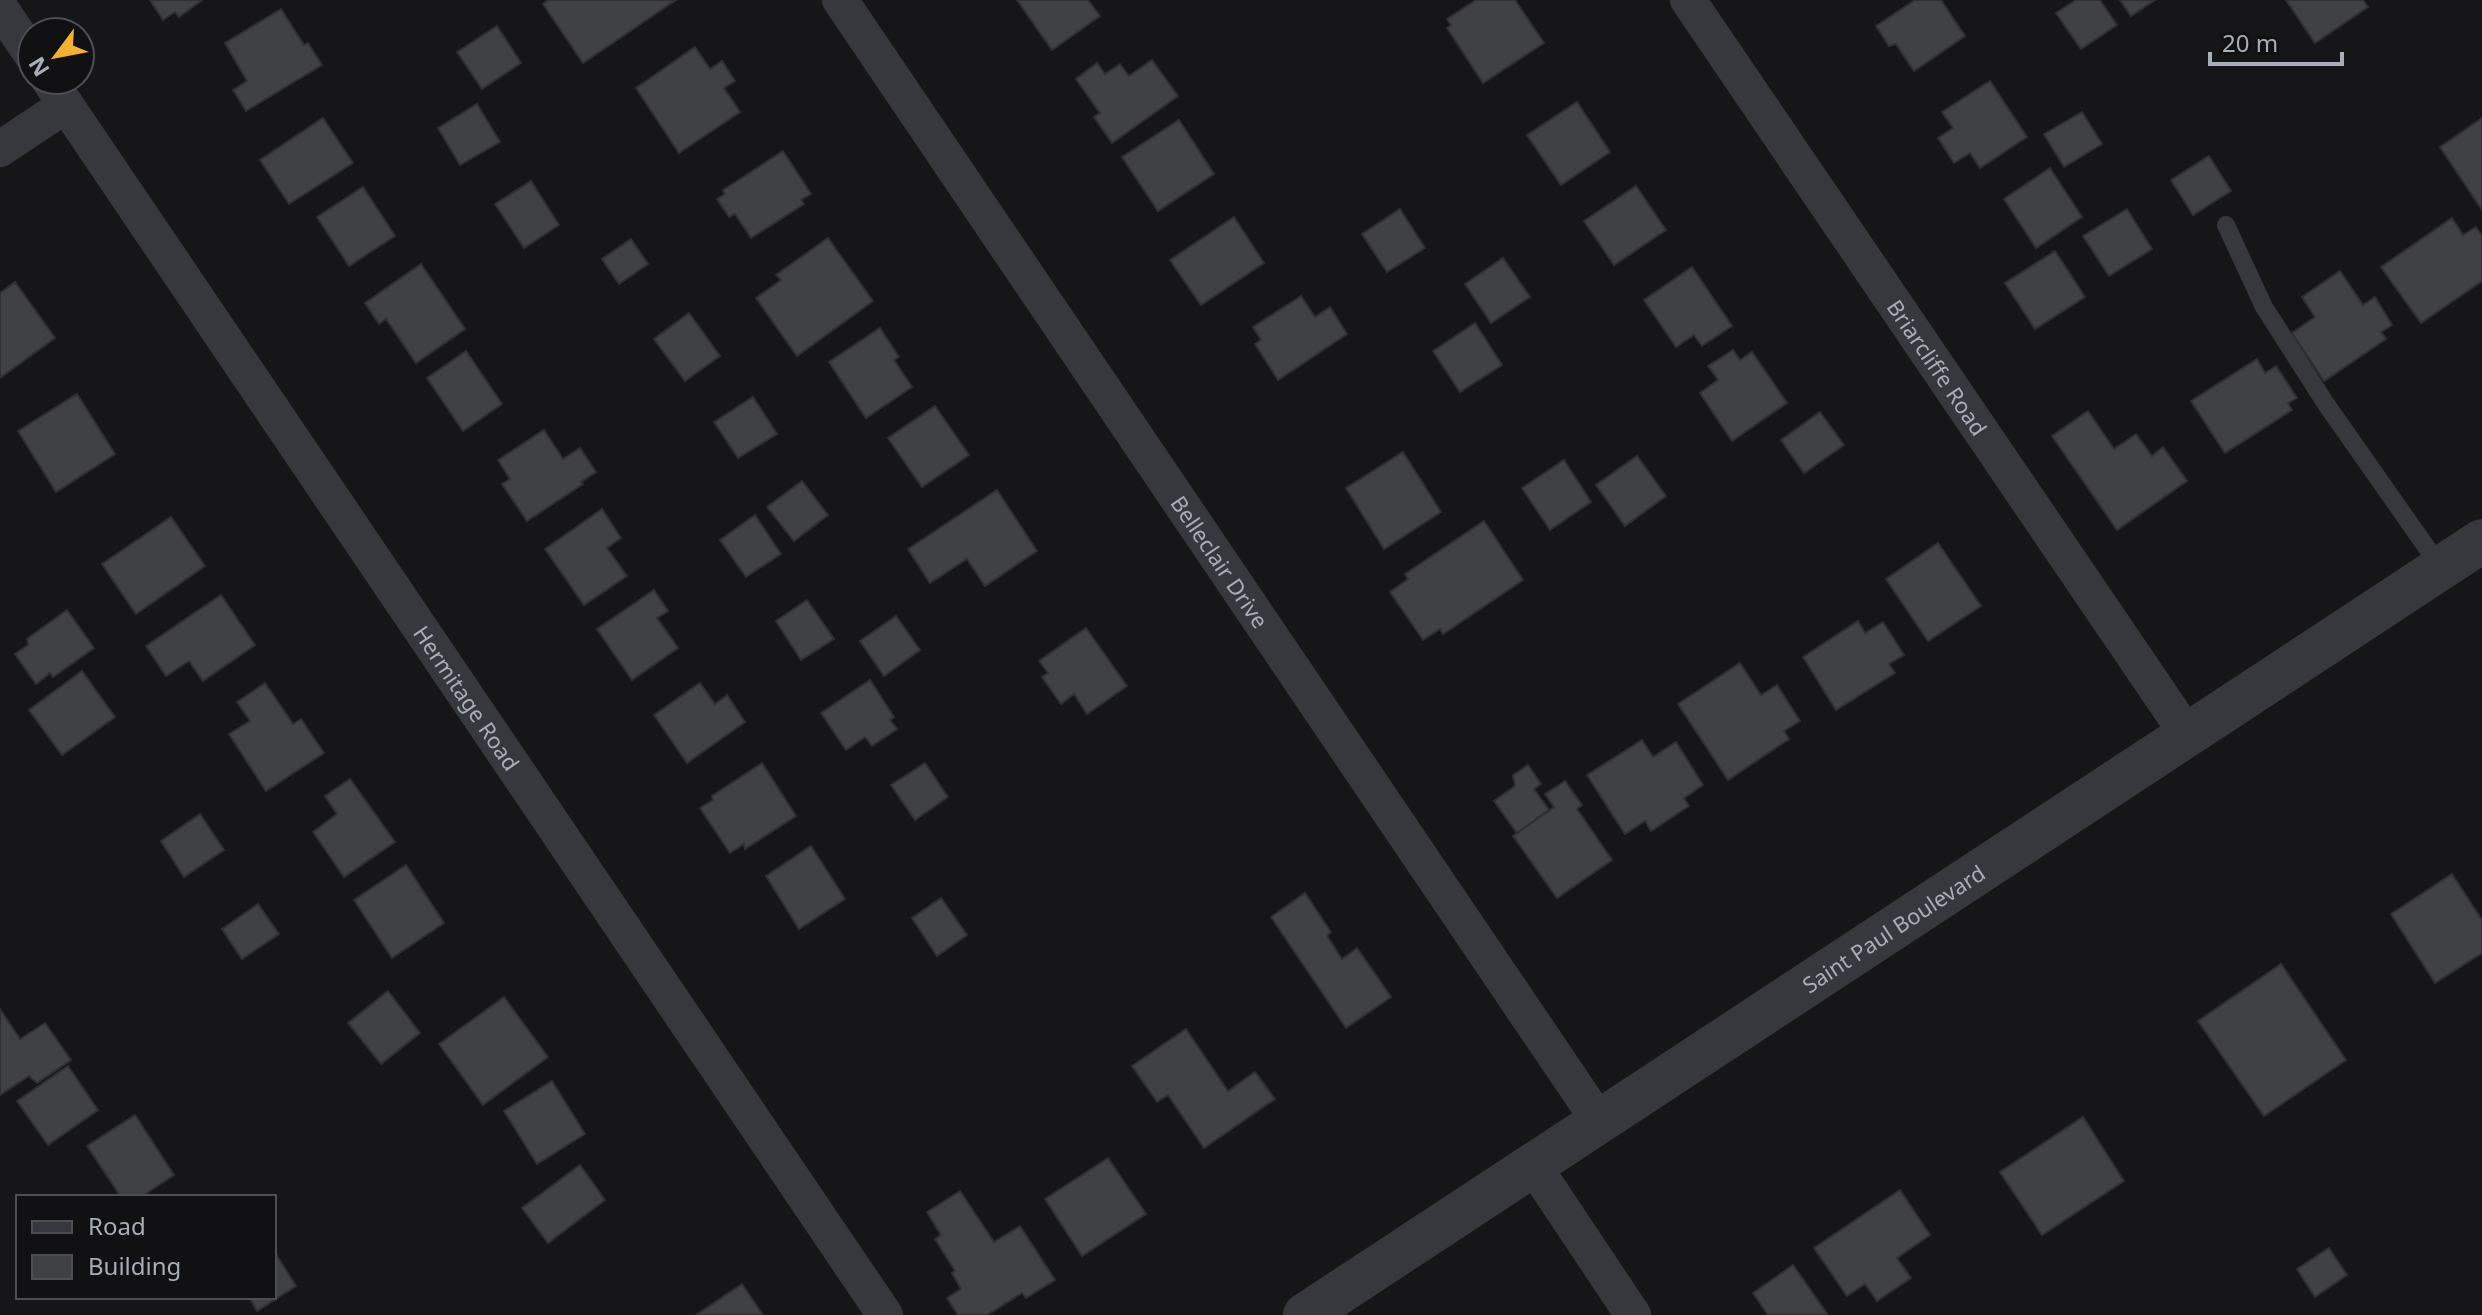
<svg xmlns="http://www.w3.org/2000/svg" width="2482" height="1315" font-family="'Noto Sans',sans-serif">
  <style>
    .building { fill: #404145; stroke: #303034; stroke-width: 2 }
    .lines { fill: none; stroke-linecap: round; stroke-linejoin: round }
    .service { stroke: #37383d; stroke-width: 18 }
    .minor { stroke: #37383d; stroke-width: 36 }
    .tertiary { stroke: #37383d; stroke-width: 44 }
    .labels { text-anchor: middle; dominant-baseline: central; stroke-width: 8; stroke-linejoin: round; paint-order: stroke }
    .street-label { font-size: 22px; fill: #a8adb8; stroke: #111113 }
  </style>
  <rect width="100%" height="100%" fill="#161618"/>
  <g class="building">
    <polygon points="150,0 202,0 179,17 175,12 163,20"/>
    <polygon points="548,0 676,0 583,63 543,4"/>
    <polygon points="1017,0 1088,0 1100,16 1052,50"/>
    <polygon points="1476,0 1515,0 1544,43 1483,83 1447,28 1451,25 1447,19"/>
    <polygon points="1915,0 1941,0 1965,36 1914,71 1896,44 1889,46 1876,26"/>
    <polygon points="2076,0 2100,0 2117,25 2081,49 2056,13"/>
    <polygon points="2120,0 2155,0 2131,16"/>
    <polygon points="2286,0 2363,0 2368,7 2315,43"/>
    <polygon points="281,9 304,45 308,43 322,65 246,111 233,90 247,81 225,43"/>
    <polygon points="497,26 521,63 482,89 457,52"/>
    <polygon points="695,47 710,69 722,61 735,81 724,88 740,112 679,153 636,88"/>
    <polygon points="1152,60 1178,96 1112,143 1094,117 1100,113 1076,79 1097,63 1105,74 1120,64 1129,76"/>
    <polygon points="1990,81 2027,137 1980,168 1970,153 1954,163 1938,138 1953,128 1942,112"/>
    <polygon points="1577,102 1610,152 1561,185 1527,135"/>
    <polygon points="477,104 500,142 460,165 438,128"/>
    <polygon points="2082,112 2102,144 2064,167 2044,134"/>
    <polygon points="323,118 353,163 289,204 260,160"/>
    <polygon points="2482,118 2482,210 2440,147"/>
    <polygon points="1179,120 1214,174 1158,211 1122,157"/>
    <polygon points="783,151 811,194 801,200 804,204 751,238 735,214 729,217 717,199 725,194 723,190"/>
    <polygon points="2209,156 2231,191 2193,215 2171,180"/>
    <polygon points="2050,168 2082,217 2036,248 2004,199"/>
    <polygon points="531,181 559,225 524,248 495,204"/>
    <polygon points="1636,186 1666,230 1614,265 1584,221"/>
    <polygon points="363,187 395,236 349,266 317,217"/>
    <polygon points="1400,209 1425,248 1387,272 1362,234"/>
    <polygon points="2127,209 2152,249 2109,276 2083,236"/>
    <polygon points="1234,217 1264,263 1201,305 1170,260"/>
    <polygon points="2452,218 2463,235 2476,227 2482,236 2482,281 2421,323 2381,267"/>
    <polygon points="828,238 873,301 797,356 756,298 781,280 776,275"/>
    <polygon points="631,239 648,264 619,284 602,259"/>
    <polygon points="2055,251 2085,297 2035,329 2005,283"/>
    <polygon points="1503,258 1530,297 1491,323 1465,284"/>
    <polygon points="421,264 465,329 416,363 386,319 379,324 365,303"/>
    <polygon points="1692,267 1732,326 1702,346 1694,335 1676,347 1644,300"/>
    <polygon points="2340,271 2363,305 2375,297 2392,325 2381,332 2386,339 2324,381 2292,333 2315,317 2302,297"/>
    <polygon points="15,282 55,338 0,378 0,293"/>
    <polygon points="1301,296 1315,317 1330,307 1347,334 1278,380 1255,344 1261,340 1253,327"/>
    <polygon points="689,313 720,356 685,381 654,339"/>
    <polygon points="1475,323 1502,365 1460,392 1433,351"/>
    <polygon points="880,328 899,357 894,360 912,387 866,418 829,362"/>
    <polygon points="1733,350 1740,360 1752,352 1787,403 1732,441 1700,393 1718,380 1708,366"/>
    <polygon points="466,351 502,404 463,431 427,378"/>
    <polygon points="2257,359 2265,373 2276,366 2297,398 2288,403 2292,410 2225,453 2191,401"/>
    <polygon points="77,394 115,454 56,492 18,431"/>
    <polygon points="753,397 777,434 738,458 714,422"/>
    <polygon points="935,406 969,455 922,487 888,438"/>
    <polygon points="2088,411 2114,449 2136,434 2152,456 2163,447 2187,481 2117,530 2052,436"/>
    <polygon points="1820,412 1844,445 1804,473 1781,440"/>
    <polygon points="544,430 563,459 580,448 596,472 581,482 583,484 527,521 502,484 510,479 498,460"/>
    <polygon points="1403,452 1441,512 1384,549 1346,488"/>
    <polygon points="1637,456 1666,496 1625,526 1596,485"/>
    <polygon points="1564,460 1591,502 1550,530 1522,488"/>
    <polygon points="802,481 828,515 794,541 767,507"/>
    <polygon points="997,490 1037,551 985,586 967,559 930,583 908,549"/>
    <polygon points="602,509 621,538 607,548 627,576 584,605 545,549"/>
    <polygon points="755,515 781,554 746,577 720,540"/>
    <polygon points="171,517 205,566 136,614 102,564"/>
    <polygon points="1484,521 1523,580 1443,634 1440,629 1423,640 1390,592 1408,579 1405,574"/>
    <polygon points="1938,543 1981,606 1928,641 1886,579"/>
    <polygon points="654,590 668,611 657,618 678,648 632,680 597,629"/>
    <polygon points="221,595 255,645 203,681 189,661 166,676 146,646"/>
    <polygon points="807,600 834,639 801,660 776,621"/>
    <polygon points="67,610 94,648 53,677 50,673 36,684 15,654 28,645 27,639"/>
    <polygon points="896,616 920,650 884,676 860,641"/>
    <polygon points="1858,621 1865,633 1883,622 1904,655 1889,664 1895,673 1836,710 1803,657"/>
    <polygon points="1086,628 1127,686 1087,714 1074,694 1061,704 1042,677 1048,673 1039,661"/>
    <polygon points="1740,663 1761,695 1777,685 1800,721 1784,731 1789,739 1728,780 1678,704"/>
    <polygon points="82,671 115,717 62,755 29,710"/>
    <polygon points="870,680 894,717 890,720 897,729 872,746 865,737 846,750 821,713"/>
    <polygon points="265,683 293,724 301,719 324,753 266,791 229,734 250,721 237,702"/>
    <polygon points="700,683 715,704 727,695 745,722 687,763 654,715"/>
    <polygon points="1642,740 1653,757 1676,742 1703,785 1684,798 1689,806 1651,831 1645,821 1625,834 1587,775"/>
    <polygon points="762,763 796,816 745,849 744,844 730,853 700,808 713,800 712,796"/>
    <polygon points="925,763 948,797 915,820 891,785"/>
    <polygon points="1528,765 1541,784 1534,789 1549,810 1517,833 1494,801 1515,786 1513,775"/>
    <polygon points="350,779 395,842 344,877 313,832 337,814 325,796"/>
    <polygon points="1565,781 1582,805 1577,809 1612,860 1557,898 1513,836 1554,807 1545,794"/>
    <polygon points="200,814 224,850 184,877 161,841"/>
    <polygon points="811,846 845,899 799,929 766,876"/>
    <polygon points="406,865 444,923 392,958 354,900"/>
    <polygon points="2452,874 2482,920 2482,953 2435,983 2391,914"/>
    <polygon points="1305,893 1331,932 1327,936 1342,959 1357,948 1391,997 1346,1028 1271,917"/>
    <polygon points="941,898 967,935 937,956 912,918"/>
    <polygon points="258,904 279,934 242,959 222,929"/>
    <polygon points="2281,964 2346,1060 2264,1116 2198,1021"/>
    <polygon points="388,991 420,1033 381,1064 348,1023"/>
    <polygon points="504,997 548,1057 483,1105 439,1044"/>
    <polygon points="0,1009 20,1039 45,1023 71,1060 37,1083 29,1076 0,1095"/>
    <polygon points="1186,1029 1228,1091 1255,1072 1275,1099 1204,1148 1168,1095 1157,1102 1132,1066"/>
    <polygon points="68,1066 98,1110 48,1145 17,1101"/>
    <polygon points="552,1081 585,1134 537,1164 504,1111"/>
    <polygon points="135,1115 174,1175 141,1197 121,1197 87,1146"/>
    <polygon points="2083,1117 2124,1181 2042,1235 2000,1172"/>
    <polygon points="1108,1158 1146,1214 1082,1256 1045,1199"/>
    <polygon points="580,1165 605,1200 548,1243 522,1208"/>
    <polygon points="1900,1190 1930,1235 1897,1258 1911,1278 1877,1301 1865,1284 1847,1296 1814,1248"/>
    <polygon points="960,1191 994,1242 1020,1226 1055,1280 1026,1298 1022,1293 987,1315 958,1315 947,1298 961,1289 952,1273 955,1271 935,1239 941,1235 927,1212"/>
    <polygon points="2329,1248 2347,1275 2315,1297 2297,1269"/>
    <polygon points="274,1251 296,1286 257,1311 249,1297 274,1297"/>
    <polygon points="1793,1265 1828,1315 1768,1315 1753,1293"/>
    <polygon points="742,1284 763,1315 696,1315"/>
  </g>
  <g class="lines">
    <polyline class="service" points="2226,225 2264,307 2326,404 2441,568"/>
    <g class="minor">
      <path id="s1" d="M840,0l759,1121"/>
      <path id="s2" d="M1688,0l499,734"/>
      <polyline points="0,8 32,55"/>
      <path id="s3" d="M49,80l836,1235"/>
      <polyline points="0,149 66,105"/>
      <polyline points="1533,1165 1633,1315"/>
    </g>
    <path class="tertiary" id="s4" d="M1305,1315l1177,-774"/>
  </g>
  <g class="labels">
    <g class="street-label">
      <text stroke="none"><textPath href="#s2" startOffset="444">Briarcliffe Road</textPath></text>
      <text stroke="none"><textPath href="#s1" startOffset="678">Belleclair Drive</textPath></text>
      <text stroke="none"><textPath href="#s3" startOffset="746">Hermitage Road</textPath></text>
      <text stroke="none"><textPath href="#s4" startOffset="704">Saint Paul Boulevard</textPath></text>
    </g>
  </g>
  <rect x="16" y="1195" width="260" height="104" fill="#111113" stroke="#4d4f55" stroke-width="2"/>
  <rect x="32" y="1221" width="40" height="12" fill="#37383d" stroke="#4d4f55" stroke-width="2"/>
  <text x="88" y="1235" font-size="24" fill="#a8adb8">Road</text>
  <rect x="32" y="1255" width="40" height="24" fill="#404145" stroke="#4d4f55" stroke-width="2"/>
  <text x="88" y="1275" font-size="24" fill="#a8adb8">Building</text>
  <g transform="translate(56 56) rotate(238)"><circle r="38" fill="#111113" stroke="#4d4f55" stroke-width="2"/>
  <path d="M0-6L14 30L0 20L-14 30Z" fill="#f2b134"/>
  <text y="-12" font-size="22" font-weight="bold" text-anchor="middle" fill="#a8adb8">N</text>
  </g>
  <path d="M2210 52v12h132v-12" fill="none" stroke="#a8adb8" stroke-width="4"/>
  <text x="2222" y="52" font-size="24" fill="#a8adb8" stroke="#111113" stroke-width="6" paint-order="stroke">20 m</text>
</svg>
